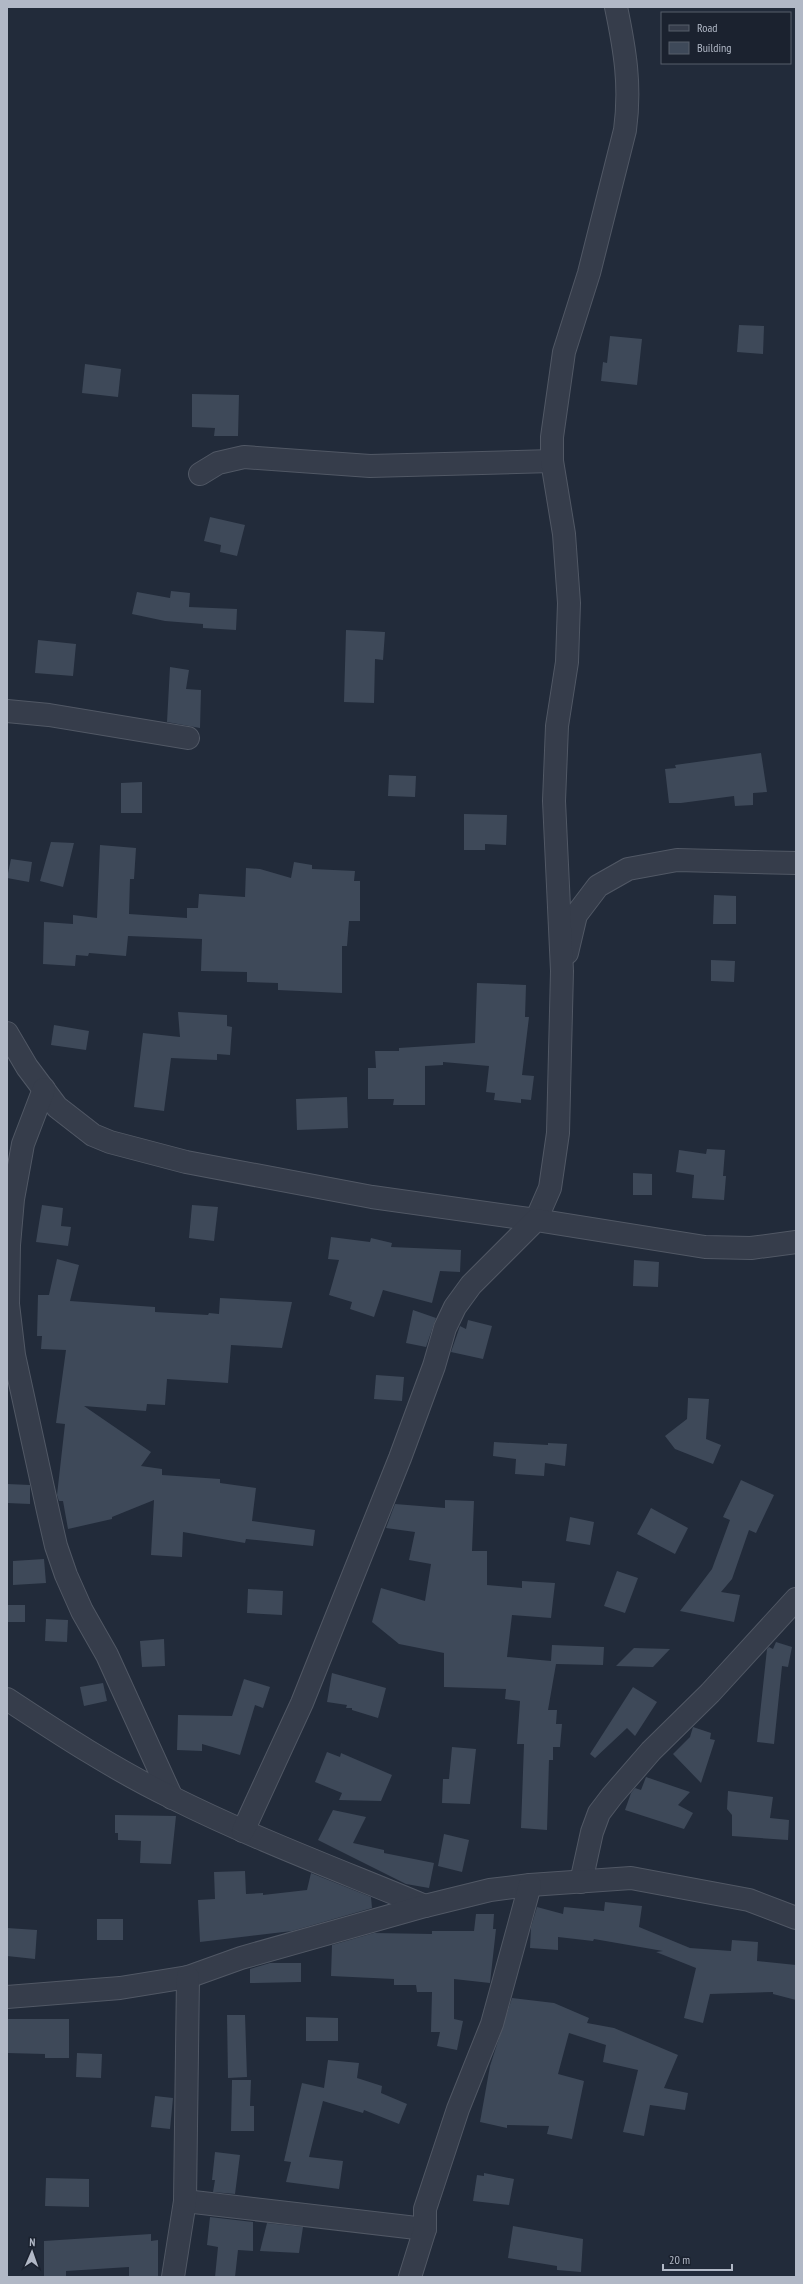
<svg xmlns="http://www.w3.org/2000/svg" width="803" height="2284" viewBox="0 0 803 2284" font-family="'PT Sans Narrow',sans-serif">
<rect width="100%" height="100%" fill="#222b3a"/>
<g fill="#3e4959">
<polygon points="739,325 764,326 763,354 737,352"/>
<polygon points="610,336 642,339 637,385 601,381 603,362 607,363"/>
<polygon points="85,364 121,369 118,397 82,393"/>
<polygon points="192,394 239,395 238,436 214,436 215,428 192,427"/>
<polygon points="210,517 245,525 237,556 220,552 221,545 204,541"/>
<polygon points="171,591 190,593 189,607 237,609 236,630 203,628 203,624 165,621 132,614 137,592 170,598"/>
<polygon points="346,630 385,632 383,660 375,659 374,703 344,702"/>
<polygon points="38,640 76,644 73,676 35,673"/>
<polygon points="170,667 189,670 186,689 201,690 200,728 167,722"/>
<polygon points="761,753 767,792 753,793 753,805 735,806 734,796 681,803 669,803 665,769 676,768 675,765"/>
<polygon points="389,775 416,776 415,797 388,796"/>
<polygon points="142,782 142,813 121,813 121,783"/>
<polygon points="464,814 507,815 506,845 485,844 485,850 464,850"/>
<polygon points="51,842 74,843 63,887 40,881"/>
<polygon points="100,845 136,848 134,879 130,879 129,914 187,918 187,908 198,908 199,894 245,897 246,868 260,869 291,878 294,862 312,865 312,869 355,871 354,881 360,881 360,921 349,921 347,946 342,946 342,993 278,990 278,983 247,982 247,972 201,971 202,939 128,936 126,956 89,953 88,956 76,955 75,966 43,964 44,922 73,924 73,915 97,918"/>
<polygon points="11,859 32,862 29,882 7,878"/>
<polygon points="714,895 736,896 736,924 713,924"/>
<polygon points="711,960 735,961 734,982 711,981"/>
<polygon points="477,983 526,985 525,1017 529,1017 522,1075 534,1076 531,1100 521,1099 521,1103 494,1100 495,1093 486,1092 489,1066 443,1062 443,1065 425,1066 425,1105 393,1105 394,1099 368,1099 368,1068 376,1068 375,1051 399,1051 399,1048 475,1043"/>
<polygon points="178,1012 227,1015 227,1026 232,1027 230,1055 217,1054 217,1060 171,1058 164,1111 134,1107 143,1033 180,1037"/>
<polygon points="54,1025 89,1031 86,1050 51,1045"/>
<polygon points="347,1097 348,1128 297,1130 296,1099"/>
<polygon points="707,1149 725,1150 723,1176 726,1176 724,1200 692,1198 694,1175 676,1172 679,1150 706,1154"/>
<polygon points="633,1173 652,1174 652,1195 633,1195"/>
<polygon points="42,1205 63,1208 61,1226 71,1227 68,1246 36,1242"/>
<polygon points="192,1205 218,1207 214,1241 189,1238"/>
<polygon points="331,1237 370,1242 371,1238 392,1243 391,1247 461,1250 460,1272 440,1271 432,1303 383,1290 374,1317 350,1309 352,1302 329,1295 339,1260 328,1259"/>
<polygon points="57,1259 79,1265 70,1301 155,1307 155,1312 208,1315 209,1313 219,1314 220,1298 292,1302 282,1348 231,1345 228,1383 167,1379 165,1405 147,1404 146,1411 84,1406 151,1452 141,1466 162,1469 162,1475 220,1479 220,1483 256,1488 252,1521 315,1530 313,1546 246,1539 245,1543 183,1532 182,1557 151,1555 154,1500 112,1517 112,1519 68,1529 63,1501 59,1501 57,1495 65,1424 56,1423 66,1350 41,1349 42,1336 37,1336 38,1295 49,1295"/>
<polygon points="634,1260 659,1262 658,1287 633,1286"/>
<polygon points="413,1310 436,1318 426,1347 406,1343"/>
<polygon points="468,1320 492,1326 483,1359 451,1352 460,1326 466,1329"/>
<polygon points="376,1375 404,1377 402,1401 374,1399"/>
<polygon points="688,1398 709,1399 706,1439 721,1445 713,1464 675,1449 665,1436 687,1419"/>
<polygon points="494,1442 548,1445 548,1443 567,1444 565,1466 545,1463 544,1476 515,1474 516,1459 493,1456"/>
<polygon points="741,1480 774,1495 756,1533 749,1530 732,1579 721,1592 740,1595 734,1622 680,1611 712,1569 730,1520 723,1517"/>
<polygon points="7,1484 30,1485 30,1504 7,1503"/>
<polygon points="445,1500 474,1501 472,1551 487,1551 487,1585 522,1588 522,1581 555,1583 551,1618 512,1615 507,1657 551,1661 552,1645 604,1647 603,1665 556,1664 548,1710 557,1710 556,1724 562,1724 560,1747 553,1747 553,1760 549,1760 547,1830 521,1828 524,1744 517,1744 520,1701 505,1699 506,1689 444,1687 444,1653 399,1644 372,1622 381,1588 425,1601 431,1564 409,1560 415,1532 386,1528 395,1504 445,1508"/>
<polygon points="651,1508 688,1528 675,1554 637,1534"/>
<polygon points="570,1517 594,1522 590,1545 566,1541"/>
<polygon points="44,1559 46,1583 13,1585 13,1561"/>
<polygon points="617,1571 638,1578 625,1613 604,1606"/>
<polygon points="248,1589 283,1591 282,1615 247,1613"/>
<rect x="7" y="1605" width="18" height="17"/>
<polygon points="46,1619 68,1620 67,1642 45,1641"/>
<polygon points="164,1639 165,1666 142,1667 140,1641"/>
<polygon points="776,1642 792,1647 788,1667 782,1666 774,1744 757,1742 767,1649 769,1647 773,1649"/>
<polygon points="634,1648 670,1649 653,1667 616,1666"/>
<polygon points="332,1673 386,1688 378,1718 352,1710 352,1708 346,1708 347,1705 327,1702"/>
<polygon points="244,1679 270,1687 263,1708 255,1705 240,1755 202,1744 202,1751 177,1750 178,1715 232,1716"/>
<polygon points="103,1683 107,1701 84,1706 80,1687"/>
<polygon points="633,1687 657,1702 635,1736 627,1728 595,1758 590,1754"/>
<polygon points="693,1727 711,1733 710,1739 715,1740 701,1783 673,1754 690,1737"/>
<polygon points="452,1747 476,1749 470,1804 442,1803 443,1779 449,1779"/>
<polygon points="327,1752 340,1757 341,1753 392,1775 381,1801 339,1800 342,1793 315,1782"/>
<polygon points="646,1777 690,1792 678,1805 693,1813 684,1829 625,1810 631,1793 635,1788 641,1790"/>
<polygon points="728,1791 773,1797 770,1818 789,1820 788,1840 732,1836 732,1815 727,1809"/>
<polygon points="333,1810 366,1817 353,1843 384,1850 384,1853 434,1863 429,1888 406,1884 318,1840"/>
<polygon points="115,1815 176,1816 171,1864 140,1863 141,1841 118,1840 118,1833 115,1833"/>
<polygon points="444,1834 469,1840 462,1872 438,1866"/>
<polygon points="245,1871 246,1894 263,1893 263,1895 307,1890 311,1873 371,1897 372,1908 292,1931 200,1942 198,1900 215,1899 214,1872"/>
<polygon points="605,1902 642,1906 639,1927 690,1948 731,1951 732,1940 758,1942 757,1961 796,1965 796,2000 773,1994 773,1992 710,1994 703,2023 684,2018 696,1968 656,1952 663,1951 594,1939 593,1941 558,1937 558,1950 530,1948 531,1927 537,1907 563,1914 564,1907 604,1911"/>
<polygon points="476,1914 494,1914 493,1929 496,1929 490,1983 454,1979 454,2019 463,2021 457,2050 437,2046 440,2032 431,2032 432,1992 417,1992 416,1985 394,1985 394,1979 331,1976 332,1945 374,1933 432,1934 432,1931 474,1931"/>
<rect x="97" y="1919" width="26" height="21"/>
<polygon points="7,1928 37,1930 35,1959 7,1956"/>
<polygon points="270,1963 301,1963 301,1982 250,1983 250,1969"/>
<polygon points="512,1998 554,2003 589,2018 587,2023 614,2028 678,2055 664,2088 688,2093 685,2110 650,2105 644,2136 623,2132 638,2070 603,2062 606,2045 569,2033 558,2074 584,2081 572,2139 547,2134 549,2126 507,2125 507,2128 480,2122 490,2066"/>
<polygon points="227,2015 245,2015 247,2077 228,2078"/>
<polygon points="306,2017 338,2018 338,2041 306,2041"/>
<polygon points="7,2019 69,2019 69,2058 45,2058 45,2054 7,2053"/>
<polygon points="77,2053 102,2054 101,2078 76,2077"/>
<polygon points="328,2060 359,2063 357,2078 382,2086 381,2093 407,2104 399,2124 364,2110 363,2113 323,2101 309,2157 343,2161 339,2189 286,2182 291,2162 284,2161 302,2083 324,2088"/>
<polygon points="232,2080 251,2080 250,2106 254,2106 254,2131 231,2131"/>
<polygon points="155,2096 173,2098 170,2129 151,2127"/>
<polygon points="215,2152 240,2155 235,2194 213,2192 215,2180 212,2180"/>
<polygon points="484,2173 514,2179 509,2205 473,2201 477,2175 484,2176"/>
<polygon points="46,2178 89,2179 89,2207 45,2206"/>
<polygon points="210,2217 253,2222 253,2251 238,2250 235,2277 215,2277 218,2247 207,2245"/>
<polygon points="267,2223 303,2227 299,2253 260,2251"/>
<polygon points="513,2226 583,2239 581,2272 557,2270 557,2266 508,2258"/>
<polygon points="151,2234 151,2241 158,2240 158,2277 129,2277 129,2267 66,2271 66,2276 44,2277 44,2241"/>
</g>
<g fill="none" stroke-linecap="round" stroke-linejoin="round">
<g stroke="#515865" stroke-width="24">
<g id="street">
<polyline points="200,474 218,463 244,457 370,466 552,461"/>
<polyline points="7,711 49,715 188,738"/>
<polyline points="567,953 576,915 598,886 628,869 677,860 796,863"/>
<path d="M 7,1033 L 27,1067 L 57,1107 L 93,1135 L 110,1142 L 186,1162 L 372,1197 L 536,1220 L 550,1188 L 558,1133 L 562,971 L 554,801 L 557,726 L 567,662 L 569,603 L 564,534 L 552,461 L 552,437 L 564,352 L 589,273 L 625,130 C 631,86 625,50 616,7"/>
<polyline points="44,1089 23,1144 13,1199 9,1245 8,1304 14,1355 48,1511 56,1546 66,1575 82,1611 107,1655 172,1798"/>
<path d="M 7,1699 C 60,1734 115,1770 173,1798 C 255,1839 341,1871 425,1906"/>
<polyline points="243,1831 302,1703 400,1458 434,1366 445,1328 455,1307 471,1285 536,1220 705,1247 751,1248 796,1242"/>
<polyline points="581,1882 592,1832 599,1813 612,1796 651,1751 710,1693 796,1599"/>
<polyline points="7,1997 120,1988 188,1977 241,1958 425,1906 490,1890 530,1885 631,1878 749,1900 796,1918"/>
<polyline points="185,2201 425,2229"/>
<polyline points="173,2277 185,2201 188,1977"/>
<polyline points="410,2277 425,2229 425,2209 458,2109 492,2024 530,1885"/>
</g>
</g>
<use href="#street" stroke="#363d4b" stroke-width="22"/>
</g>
<rect width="803" height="2284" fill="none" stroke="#b1b8c6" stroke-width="16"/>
<rect x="661" y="12" width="130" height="52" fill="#1b222f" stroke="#575e6b"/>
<rect x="669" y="25" width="20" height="6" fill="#363d4b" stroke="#575e6b"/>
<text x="697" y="32" font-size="12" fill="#b1b8c6">Road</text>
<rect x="669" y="42" width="20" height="12" fill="#3e4959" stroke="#575e6b"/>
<text x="697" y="52" font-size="12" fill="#b1b8c6">Building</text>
<g transform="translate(32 2252) rotate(2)" stroke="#1b222f" stroke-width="3" paint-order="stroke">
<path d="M0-3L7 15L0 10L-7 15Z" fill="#b1b8c6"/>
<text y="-6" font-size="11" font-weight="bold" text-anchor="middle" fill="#b1b8c6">N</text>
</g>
<path d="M663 2264v6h69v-6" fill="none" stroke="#b1b8c6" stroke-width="2"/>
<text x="669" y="2264" font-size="12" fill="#b1b8c6" stroke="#1b222f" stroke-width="3" paint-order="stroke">20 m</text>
</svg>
